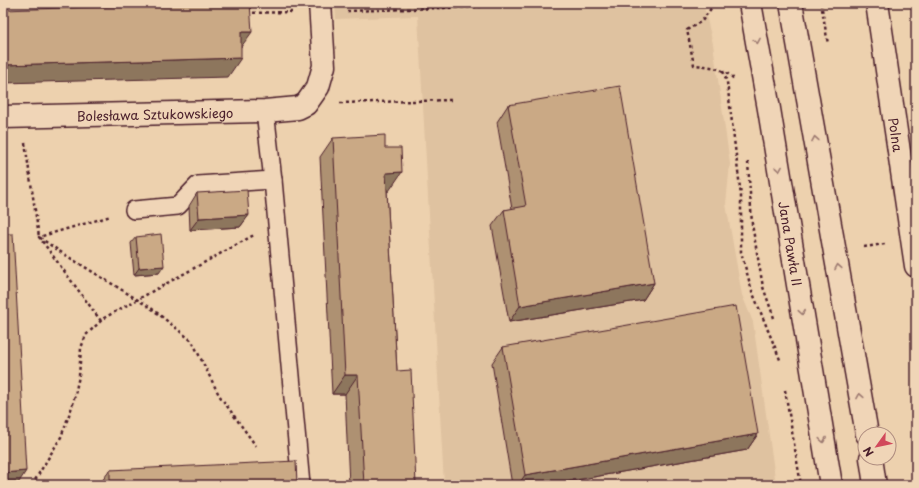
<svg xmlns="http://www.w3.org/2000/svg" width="919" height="488" viewBox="0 0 919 488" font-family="'Playpen Sans',sans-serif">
<rect width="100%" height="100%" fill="#edd1ae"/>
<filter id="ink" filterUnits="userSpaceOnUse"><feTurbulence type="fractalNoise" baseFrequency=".025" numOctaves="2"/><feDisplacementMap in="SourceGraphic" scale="8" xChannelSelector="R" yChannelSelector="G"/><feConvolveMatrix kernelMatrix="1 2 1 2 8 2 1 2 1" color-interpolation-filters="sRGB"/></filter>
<g filter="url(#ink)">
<polygon fill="#dfc2a0" points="335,3 703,3 713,44 730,164 726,204 742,295 753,322 776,485 444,485 418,16 336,19"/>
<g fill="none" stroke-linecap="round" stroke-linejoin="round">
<g stroke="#4a1f2b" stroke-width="20">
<g id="lane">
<polyline points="265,111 273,180 301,485"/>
<polyline points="134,210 178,206 198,185 273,180"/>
</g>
</g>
<g stroke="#4a1f2b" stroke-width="25">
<g id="street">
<path id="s1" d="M 877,3 L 916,266"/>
<path id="s2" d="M 3,117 L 265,111 L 298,108 L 306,104 L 318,87 L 324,66 L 320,3"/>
</g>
</g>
<g stroke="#4a1f2b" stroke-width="25">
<g id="secondary">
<path id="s3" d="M 750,3 L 769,109 L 831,485"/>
<polyline points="791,3 867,434"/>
<polyline points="871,458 875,485"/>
</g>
</g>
<g stroke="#4a1f2b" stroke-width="2.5" stroke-dasharray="3 3" stroke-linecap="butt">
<polyline points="106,3 120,7"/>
<path d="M 711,3 L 712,7 L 702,21 L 687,30 L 694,65 C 709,66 724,68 735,80"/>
<polyline points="821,3 828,44"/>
<polyline points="914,3 916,19"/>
<polyline points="347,11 472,7 513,3"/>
<polyline points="247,13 294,12"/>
<polyline points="723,71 727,82 741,196 741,252 752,291 781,362"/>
<polyline points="340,103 451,100"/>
<polyline points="25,143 39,237 59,251 151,308 192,341 219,395 256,446"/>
<polyline points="748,162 752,224 763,287 774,318"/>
<polyline points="864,247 885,244"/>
<polyline points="101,321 39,237 111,216"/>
<polyline points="785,390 801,485"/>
<polyline points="32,485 61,437 73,404 79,376 81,348 86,335 104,318 254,235"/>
</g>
<use href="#lane" stroke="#f0d5b7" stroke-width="17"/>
<use href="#street" stroke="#f0d5b7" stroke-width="22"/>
<use href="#secondary" stroke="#f0d5b7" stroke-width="22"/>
</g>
<g fill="#ae9172" stroke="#4a1f2b">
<polygon points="508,105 654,283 643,300 509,322 492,226 504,210 512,209 497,122"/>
<polygon points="333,138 389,191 387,191 397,371 416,485 349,485 345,394 332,394 320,157"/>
<polygon points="197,193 249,215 240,227 190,230 189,206"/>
<polygon points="136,237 159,273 134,275 131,243"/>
<polygon points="503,347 758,434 747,450 548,485 512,485 492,363"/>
<polygon points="110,470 297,485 99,485"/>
</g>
<g fill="#8d765d" stroke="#4a1f2b">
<polygon points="211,3 266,3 210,5"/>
<polygon points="241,32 252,32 238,51"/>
<polygon points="241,58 228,77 3,83 3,65"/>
<polygon points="402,172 389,191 373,192 386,173"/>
<polygon points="249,215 240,227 190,230 199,218"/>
<polygon points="164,266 159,273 134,275 139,268"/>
<polygon points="654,283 643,300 509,322 520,306"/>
<polygon points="345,375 358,375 345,394 332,394"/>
<polygon points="758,434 747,450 548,485 518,485 525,475"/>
<polygon points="26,471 17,485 3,485 3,473"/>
</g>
<g fill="#caa985" stroke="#4a1f2b">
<polygon points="215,3 250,3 252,32 241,32 241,58 3,65 3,10"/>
<polygon points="620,86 654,283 520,306 504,210 526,206 508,105"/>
<polygon points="385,135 385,148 401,148 402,172 386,173 397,371 411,370 416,485 364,485 358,375 345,375 333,138"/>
<polygon points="247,190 249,215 199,218 197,193"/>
<polygon points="3,234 13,234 26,471 3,473"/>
<polygon points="161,234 164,266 139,268 136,237"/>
<polygon points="736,306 758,434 525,475 503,347"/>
<polygon points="296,461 297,485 110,485 110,470"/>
</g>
<defs><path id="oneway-chevron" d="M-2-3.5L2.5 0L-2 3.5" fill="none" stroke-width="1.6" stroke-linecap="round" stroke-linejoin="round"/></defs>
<g stroke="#9d7a71">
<use href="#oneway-chevron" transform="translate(757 41) rotate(80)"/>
<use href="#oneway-chevron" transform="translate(815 139) rotate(-100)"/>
<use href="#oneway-chevron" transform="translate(779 169) rotate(81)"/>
<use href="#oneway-chevron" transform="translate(838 267) rotate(-100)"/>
<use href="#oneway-chevron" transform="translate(802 312) rotate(81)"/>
<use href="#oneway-chevron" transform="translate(860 396) rotate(-100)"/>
<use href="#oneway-chevron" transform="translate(823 440) rotate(81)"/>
</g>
</g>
<g text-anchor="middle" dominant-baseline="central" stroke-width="3" stroke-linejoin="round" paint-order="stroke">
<g font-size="13" fill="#4a1f2b" stroke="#f0d5b7">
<text stroke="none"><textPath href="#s2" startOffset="152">Bolesława Sztukowskiego</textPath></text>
<text stroke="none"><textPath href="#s1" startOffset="133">Polna</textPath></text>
<text stroke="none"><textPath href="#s3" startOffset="244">Jana Pawła II</textPath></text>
</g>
</g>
<rect width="919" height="488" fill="none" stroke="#f0d5b7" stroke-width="16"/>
<rect x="8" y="8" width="903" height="472" fill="none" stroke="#4a1f2b" stroke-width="1.5" filter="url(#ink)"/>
<g transform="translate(877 446) rotate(237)"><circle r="19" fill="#f0d5b7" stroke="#ae8c7f"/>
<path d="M0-3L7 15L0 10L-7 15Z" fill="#d1495b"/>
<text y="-6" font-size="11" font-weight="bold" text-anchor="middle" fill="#4a1f2b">N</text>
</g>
</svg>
